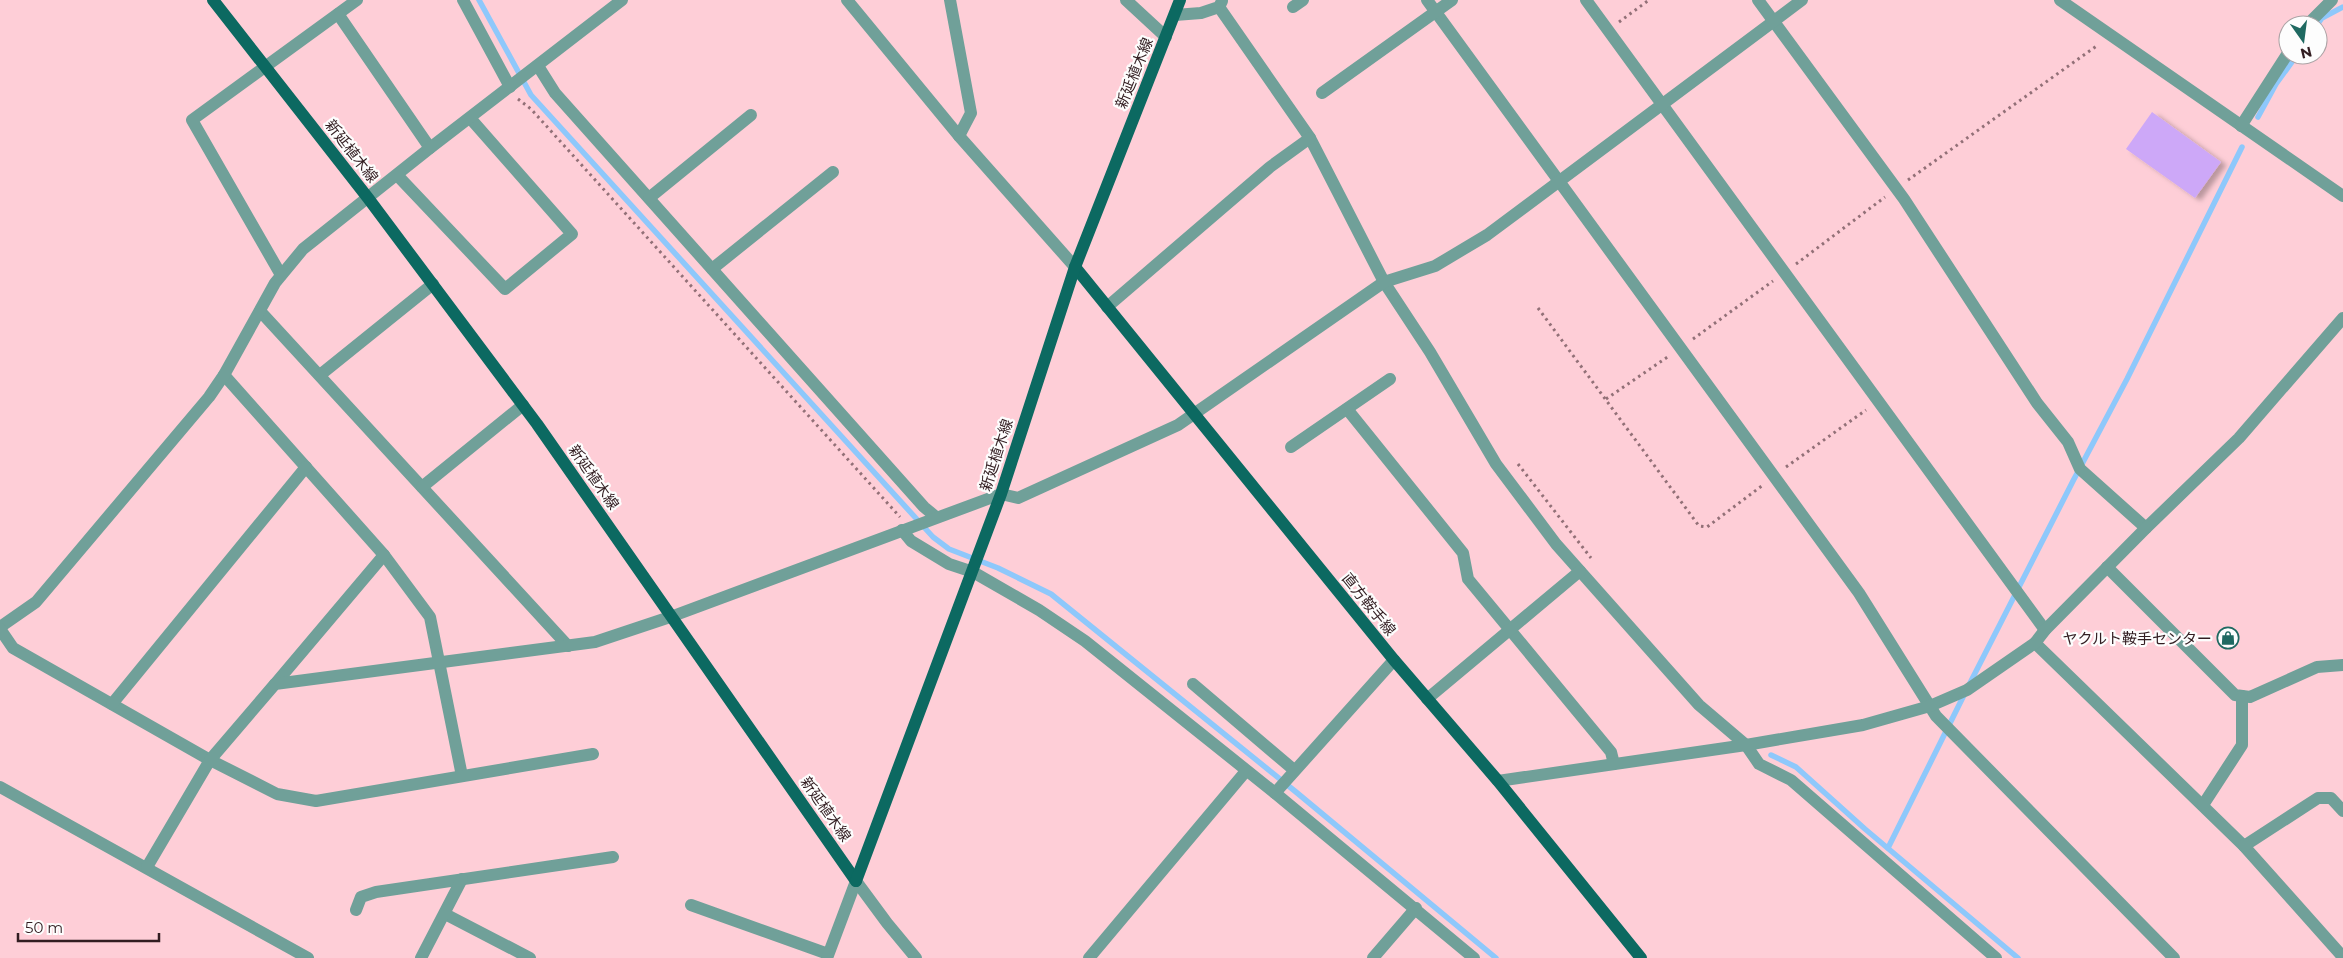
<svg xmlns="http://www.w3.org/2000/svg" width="2343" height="958" viewBox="0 0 2343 958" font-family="Montserrat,'Noto Sans JP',sans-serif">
<defs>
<filter id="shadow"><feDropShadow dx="5.5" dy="3" stdDeviation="2.5" flood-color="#0004"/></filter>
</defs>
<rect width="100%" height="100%" fill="#feced7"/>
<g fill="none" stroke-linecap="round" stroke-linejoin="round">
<g stroke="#8ec8fb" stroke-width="5.5">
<polyline points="479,0 531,95 933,537 949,549 998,568 1051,594 1296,792 1496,958"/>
<polyline points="2317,25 2322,18 2343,7"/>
<polyline points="2258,117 2276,84 2297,55"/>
<polyline points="1969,685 2073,481 2127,379 2242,147"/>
<polyline points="1771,755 1796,767 1865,829 2018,958"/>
<polyline points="1888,848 1965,693"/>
</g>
</g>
<polygon fill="#cda8f8" filter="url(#shadow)" points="2152,112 2221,162 2195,198 2126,149"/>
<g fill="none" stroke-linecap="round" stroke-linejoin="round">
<g stroke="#927077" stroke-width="3" stroke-dasharray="2.5 4" stroke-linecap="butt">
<polyline points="1619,22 1649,0"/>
<polyline points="518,99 531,109 900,517"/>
<polyline points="1908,180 2098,45"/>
<polyline points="1796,264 1885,197"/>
<polyline points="1538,308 1699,526 1707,527 1763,485"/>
<polyline points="1693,339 1773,281"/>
<polyline points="1606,399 1669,356"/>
<polyline points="1518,464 1591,558"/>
<polyline points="1786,467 1866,410"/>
</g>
<g stroke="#70a099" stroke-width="12">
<polyline points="463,0 510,87"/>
<polyline points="847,0 959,136 1075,267"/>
<polyline points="950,0 971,113 959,136"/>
<polyline points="1126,0 1166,37"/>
<polyline points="1427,0 1859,593 1936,716 2174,958"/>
<polyline points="1586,0 2045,630"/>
<polyline points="1758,0 1904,199 2037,403 2068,442 2080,469 2146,528"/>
<polyline points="2060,0 2343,196"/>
<polyline points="1219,7 1310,138 1384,282 1430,352 1496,464 1556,544 1699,705 1746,745 1759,764 1791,780 1996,958"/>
<polyline points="1293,7 1303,0"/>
<polyline points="338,14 430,148"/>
<polyline points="1175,15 1201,13 1219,7 1222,1"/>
<polyline points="2307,25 2332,0"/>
<polyline points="538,66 555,93 924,507 936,517"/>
<polyline points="1322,93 1452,0"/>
<polyline points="2241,126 2288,53"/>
<polyline points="397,175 505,289 572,234 470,118"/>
<polyline points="649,198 751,115"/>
<polyline points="712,269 833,172"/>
<polyline points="281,275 192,120 357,0"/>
<polyline points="1107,307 1270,167 1310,138"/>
<polyline points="260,311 568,646"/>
<polyline points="224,375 384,555 430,617 462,776"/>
<polyline points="320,375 433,284"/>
<polyline points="1347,409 1463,553 1468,579 1611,752 1614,764"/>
<polyline points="1291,447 1390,379"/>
<polyline points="422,487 523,405"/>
<polyline points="902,530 911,541 949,564 973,572 1039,610 1085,641 1275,793 1474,958"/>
<polyline points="2107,567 2235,695 2250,697 2317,667 2343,665"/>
<polyline points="0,627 36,602 209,397 224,375 275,283 303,249 430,148 622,0"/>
<polyline points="0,629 13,648 210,760 277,794 316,801 593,754"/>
<polyline points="2035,643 2244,846 2343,957"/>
<polyline points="275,684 384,555"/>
<polyline points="1193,684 1294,770"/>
<polyline points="1427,699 1580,571"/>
<polyline points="112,704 306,467"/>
<polyline points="1498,781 1746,745 1863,725 1930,706 1967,690 2035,643 2045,630 2146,528 2239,438 2343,318"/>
<polyline points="0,787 308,958"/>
<polyline points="1275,793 1394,660"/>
<polyline points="2203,805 2242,745 2242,696"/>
<polyline points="2244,846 2318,798 2331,798 2343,811"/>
<polyline points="147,867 210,760 275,684 595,642 673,616 1001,494 1018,498 1178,425 1384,282 1435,266 1487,235 1802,0"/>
<polyline points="856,881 887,923 916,958"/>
<polyline points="691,905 828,954"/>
<polyline points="356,910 361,897 376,892 613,857"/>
<polyline points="445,914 530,958"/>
<polyline points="421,958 462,879"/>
<polyline points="827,958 856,881"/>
<polyline points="1089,958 1246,771"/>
<polyline points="1373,958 1416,908"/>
</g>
<g stroke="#0c6961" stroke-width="12">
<polyline points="213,0 368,198 537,424 856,881"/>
<polyline points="1075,267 1394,660 1498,781 1641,958"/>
<polyline points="856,881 1001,494 1075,267 1180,0"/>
</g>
</g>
<defs>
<g id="shop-ring" transform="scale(1.125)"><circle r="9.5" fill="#fdfdfd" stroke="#1f6961" stroke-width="1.5"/><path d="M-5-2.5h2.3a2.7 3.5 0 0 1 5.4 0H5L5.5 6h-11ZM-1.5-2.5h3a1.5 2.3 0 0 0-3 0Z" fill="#1f6961"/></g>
</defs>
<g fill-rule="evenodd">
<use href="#shop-ring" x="2228" y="638"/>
</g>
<g text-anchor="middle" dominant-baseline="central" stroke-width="4.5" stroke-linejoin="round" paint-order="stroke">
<g font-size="15" fill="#321d21" stroke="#fdfdfd">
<text transform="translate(1134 73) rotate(-68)">新延植木線</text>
<text transform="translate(352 151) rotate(52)">新延植木線</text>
<text transform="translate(996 455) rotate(-72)">新延植木線</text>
<text transform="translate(594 477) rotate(55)">新延植木線</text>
<text transform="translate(1369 604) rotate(51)">直方鞍手線</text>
<text transform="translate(826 809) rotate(55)">新延植木線</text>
</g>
<g font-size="15" fill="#321d21" stroke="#fdfdfd" text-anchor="end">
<text x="2212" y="638">ヤクルト鞍手センター</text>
</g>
</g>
<g transform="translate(2303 40) rotate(166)"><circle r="24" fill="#fdfdfd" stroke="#aca3a5"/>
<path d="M0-4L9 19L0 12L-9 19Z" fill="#1f6961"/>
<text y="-8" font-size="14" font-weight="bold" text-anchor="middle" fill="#321d21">N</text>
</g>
<path d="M18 933v8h141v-8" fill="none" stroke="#321d21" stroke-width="2.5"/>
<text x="25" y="933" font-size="15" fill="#321d21" stroke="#fdfdfd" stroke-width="4" paint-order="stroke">50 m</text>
</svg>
